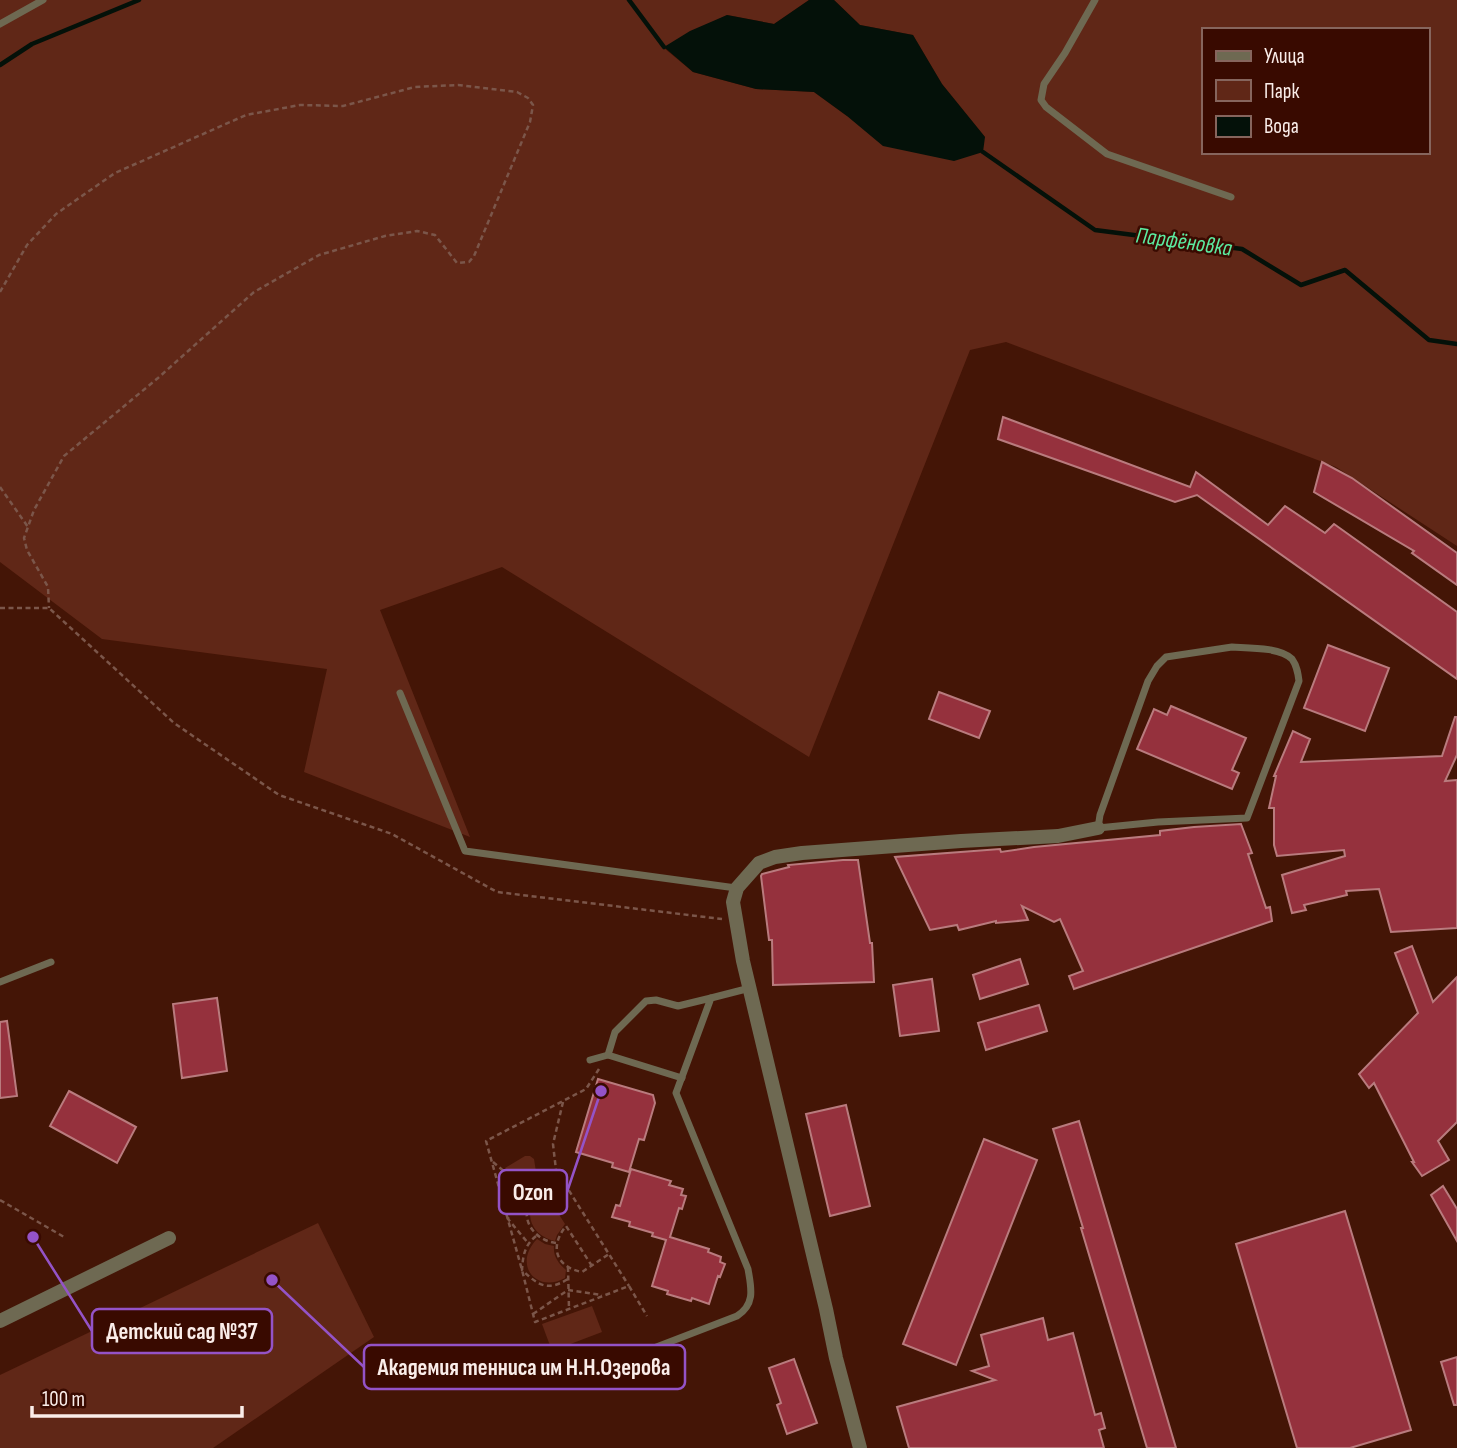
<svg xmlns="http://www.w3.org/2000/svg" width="1457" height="1448" viewBox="0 0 1457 1448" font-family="'Sofia Sans Condensed',sans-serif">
<rect width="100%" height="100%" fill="#441506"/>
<g fill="#602717" fill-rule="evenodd">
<path d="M 0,0 L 809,0 L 774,24 L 727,15 L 664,48 L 693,72 L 756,89 L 814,92 L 847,116 L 985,137 L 942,84 L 913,35 L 860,25 L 834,0 L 1457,0 L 1457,546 L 1336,467 L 1006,342 L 970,350 L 809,757 L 502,567 L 380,610 L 470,837 L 304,772 L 327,669 L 102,639 L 0,562 ZM 1203,30 L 1427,30 L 1427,152 L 1203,152 Z"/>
<polygon points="525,1156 530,1156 534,1159 537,1178 541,1185 533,1192 505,1168"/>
<path d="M 544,1191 L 565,1224 L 557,1235 L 555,1241 C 528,1235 521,1207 544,1191 Z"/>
<polygon points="318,1223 374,1337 213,1448 0,1448 0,1375"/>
<path d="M 537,1239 L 545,1244 L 554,1246 C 553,1256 558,1263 566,1270 L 565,1278 C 537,1294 512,1265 537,1239 Z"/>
<polygon points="592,1306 602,1332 552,1351 542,1324"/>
</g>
<polygon fill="#041109" points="809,0 834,0 860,25 913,35 942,84 985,137 983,152 954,161 883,146 847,116 814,92 756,89 693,72 664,47 690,31 727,15 774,24"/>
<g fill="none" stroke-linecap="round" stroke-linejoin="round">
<g stroke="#041109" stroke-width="4.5">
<polyline points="629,0 664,47"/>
<polyline points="0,65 32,44 139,0"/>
<polyline points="983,152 1095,230 1242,249 1301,285 1345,270 1429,340 1457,344"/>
</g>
</g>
<g fill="#95313d" stroke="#b97b7e" stroke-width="2">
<polygon points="1003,417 1190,487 1196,472 1268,525 1285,506 1325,533 1334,524 1457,612 1457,679 1197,495 1175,502 998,439"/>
<polygon points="1322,462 1352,478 1457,553 1457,585 1412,553 1414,551 1314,492"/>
<polygon points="1328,645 1389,668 1365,731 1304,708"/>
<polygon points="939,692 990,711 979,738 929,719"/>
<polygon points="1171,706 1246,738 1232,770 1239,773 1232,789 1137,749 1154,709 1167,715"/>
<polygon points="1455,717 1457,717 1457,755 1445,781 1457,780 1457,928 1391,932 1379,889 1346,891 1347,895 1304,905 1306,910 1292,913 1282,875 1345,856 1344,850 1277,856 1274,845 1274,808 1269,808 1276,776 1274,776 1293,731 1310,739 1301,762 1442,756"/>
<polygon points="1241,824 1252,853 1248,854 1266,908 1270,907 1272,921 1074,989 1069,976 1083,971 1060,919 1054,922 1022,906 1028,920 996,923 996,921 959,930 957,925 930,930 895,857 1000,849 1001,852 1034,847 1160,835 1160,831 1194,827"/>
<polygon points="843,860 858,860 870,943 872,943 874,982 773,985 772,940 769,940 761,876 762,874 789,867 788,865"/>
<polygon points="1412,946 1433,1002 1457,977 1457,1122 1438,1141 1449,1160 1422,1176 1412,1162 1414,1162 1374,1083 1369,1088 1359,1074 1418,1013 1395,953"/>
<polygon points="1020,959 1028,984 980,999 973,975"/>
<polygon points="932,979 939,1031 900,1036 893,985"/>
<polygon points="217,998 227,1071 182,1078 173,1004"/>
<polygon points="1039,1005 1047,1031 986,1050 978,1023"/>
<polygon points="7,1021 17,1096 0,1098 0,1022"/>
<polygon points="598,1079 653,1095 655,1103 644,1140 639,1139 629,1172 612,1167 613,1163 576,1152"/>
<polygon points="69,1091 136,1127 117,1163 50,1126"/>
<polygon points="846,1105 870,1206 830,1216 806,1114"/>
<polygon points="1079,1121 1104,1206 1176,1448 1147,1448 1081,1228 1083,1228 1053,1129"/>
<polygon points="984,1139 1037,1160 956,1365 903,1344"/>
<polygon points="631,1169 671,1181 669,1185 683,1189 681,1195 686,1196 682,1209 679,1208 670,1237 709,1249 708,1252 721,1257 720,1262 725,1264 720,1277 718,1276 709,1304 692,1298 691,1301 667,1294 668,1291 652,1286 666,1240 652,1236 653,1233 629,1226 630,1222 612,1217 616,1205 620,1206"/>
<polygon points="1443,1186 1457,1209 1457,1241 1431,1195"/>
<polygon points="1345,1211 1411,1430 1350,1448 1297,1448 1236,1244"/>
<polygon points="1043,1318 1048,1340 1073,1333 1095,1415 1101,1413 1105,1428 1099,1430 1104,1448 909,1448 897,1407 995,1380 972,1371 989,1366 981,1335"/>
<polygon points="1457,1357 1457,1405 1454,1405 1441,1362"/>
<polygon points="794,1359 817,1423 787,1434 777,1405 781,1403 769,1368"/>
</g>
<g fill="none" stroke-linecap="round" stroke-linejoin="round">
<g stroke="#7b564a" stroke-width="2.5" stroke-dasharray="5 3.5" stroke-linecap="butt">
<polyline points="0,292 27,245 56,214 115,173 246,115 300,105 343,106 415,87 458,85 517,92 528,98 533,105 530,122 474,256 469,262 457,263 435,235 417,231 385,236 319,255 254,292 158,378 64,456 34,510 24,538 27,550 48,587 49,608"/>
<polyline points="0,487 28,527"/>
<polyline points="0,608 49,608 174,723 279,795 392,834 497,892 722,919"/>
<polyline points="599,1069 586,1089 486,1141 522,1270 535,1322 629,1286 647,1316"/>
<polyline points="563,1102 553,1144 556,1170 629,1286"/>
<polyline points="493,1162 533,1196"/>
<polyline points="522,1186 508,1219 528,1243"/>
<polyline points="0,1200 64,1237"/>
<path d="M 536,1236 C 524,1246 523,1256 522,1270 C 538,1285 547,1292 568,1279"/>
<path d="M 556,1243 C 531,1240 516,1213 536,1193 C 542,1186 551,1181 559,1175"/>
<path d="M 592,1266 L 566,1226 C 549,1247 556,1267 582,1272 L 609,1254"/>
<polyline points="568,1267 569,1309"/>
<polyline points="533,1314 568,1290 602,1295"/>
</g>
<g stroke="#6e6952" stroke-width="7">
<polyline points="1095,0 1065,53 1044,84 1041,100 1046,107 1107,154 1231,197"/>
<polyline points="0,24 43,0"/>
<path d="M 1232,647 C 1248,648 1280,647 1292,659 C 1297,666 1298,673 1299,681 L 1247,818 L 1158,822 L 1098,828 L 1100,815 L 1148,681 L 1157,666 L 1166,657 Z"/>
<polyline points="400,693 465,851 736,888"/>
<polyline points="0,982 51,962"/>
<polyline points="590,1060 608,1055"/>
<polyline points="682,1078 608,1055 615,1032 646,1001 656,1000 678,1006 711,998"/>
<path d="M 555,1386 L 737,1316 C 756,1304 751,1287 748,1269 L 676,1093 L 711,998 L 750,988"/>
</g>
<g stroke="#6e6952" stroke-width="14">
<polyline points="0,1321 169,1238"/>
<polyline points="860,1448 836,1358 826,1309 743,961 733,902 737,888 759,863 775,857 802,853 961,841 1058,836 1098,828"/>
</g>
</g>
<g text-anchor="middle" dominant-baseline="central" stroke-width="5" stroke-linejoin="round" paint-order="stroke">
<g font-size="23" font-style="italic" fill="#5ceba0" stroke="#390a00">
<text transform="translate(1184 242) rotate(8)">Парфёновка</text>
</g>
</g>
<path fill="none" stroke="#9453c7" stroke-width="2.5" d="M601 1091L567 1192M33 1237L92 1331M272 1280L364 1367"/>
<g fill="#9453c7" stroke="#390a00" stroke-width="2.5">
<circle cx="601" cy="1091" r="7"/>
<circle cx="33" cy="1237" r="7"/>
<circle cx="272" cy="1280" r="7"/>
</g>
<g fill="#390a00" stroke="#9453c7" stroke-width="2.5">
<rect x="499" y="1170" width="68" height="44" rx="7"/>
<rect x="92" y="1309" width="180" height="44" rx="7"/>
<rect x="364" y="1345" width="321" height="44" rx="7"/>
</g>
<g font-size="23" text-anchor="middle" font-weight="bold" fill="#faede9">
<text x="533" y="1200">Ozon</text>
<text x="182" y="1339">Детский сад №37</text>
<text x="524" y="1375">Академия тенниса им Н.Н.Озерова</text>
</g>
<rect x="1202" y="28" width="228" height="126" fill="#390a00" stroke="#86655d" stroke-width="2"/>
<rect x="1216" y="51" width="35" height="10" fill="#6e6952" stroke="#86655d" stroke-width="2"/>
<text x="1264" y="63" font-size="21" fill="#faede9">Улица</text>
<rect x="1216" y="80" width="35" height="21" fill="#602717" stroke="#86655d" stroke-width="2"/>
<text x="1264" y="98" font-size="21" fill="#faede9">Парк</text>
<rect x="1216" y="116" width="35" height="21" fill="#041109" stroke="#86655d" stroke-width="2"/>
<text x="1264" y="133" font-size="21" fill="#faede9">Вода</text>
<path d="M32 1406v10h210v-10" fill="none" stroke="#faede9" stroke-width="3.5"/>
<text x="42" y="1406" font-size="21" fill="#faede9" stroke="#390a00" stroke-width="5" paint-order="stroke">100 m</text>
</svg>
